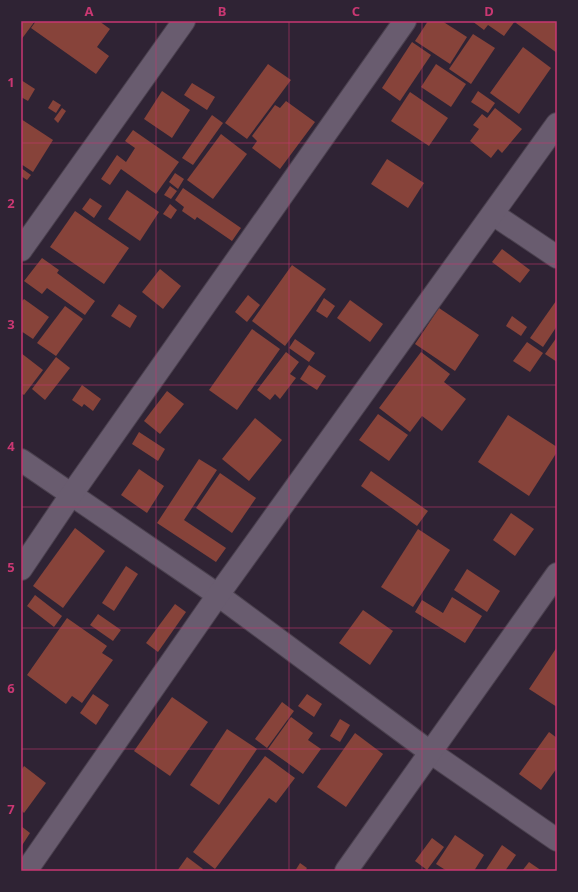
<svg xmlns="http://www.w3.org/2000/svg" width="578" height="892" viewBox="0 0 578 892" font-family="'Noto Sans',sans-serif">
<rect width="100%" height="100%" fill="#2f2334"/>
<g fill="#87433a">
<polygon points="21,21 35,21 21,40"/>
<polygon points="36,21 99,21 110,29 97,47 109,56 96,74 31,28"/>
<polygon points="428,21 442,21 467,37 450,64 415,41"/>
<polygon points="472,21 515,21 504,36 488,25 484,30"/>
<polygon points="517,21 557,21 557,53 516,23"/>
<polygon points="473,34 495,48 471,84 449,69"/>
<polygon points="412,42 431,55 400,101 382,88"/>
<polygon points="523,47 551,68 519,114 490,93"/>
<polygon points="268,64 291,80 247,139 225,123"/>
<polygon points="436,64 466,84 451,107 421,87"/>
<polygon points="21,80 35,89 28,101 21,97"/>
<polygon points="192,83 215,97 207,110 184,95"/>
<polygon points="162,91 190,110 172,138 144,119"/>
<polygon points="478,91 495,103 488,113 471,102"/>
<polygon points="410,92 448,118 429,146 391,121"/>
<polygon points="53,100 61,105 56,113 48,108"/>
<polygon points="286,101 315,122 280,169 252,148 257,141 252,136 275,105 280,108"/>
<polygon points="62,108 66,111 58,123 54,119"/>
<polygon points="495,108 522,129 502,153 498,149 491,158 470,141 479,129 473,125 482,114 487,118"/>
<polygon points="212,115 223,123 193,165 182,158"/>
<polygon points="21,119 53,140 33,172 21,164"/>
<polygon points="133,130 179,162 156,194 121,169 110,185 101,179 117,155 126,162 135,148 125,141"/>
<polygon points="221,134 247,154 213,199 187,180"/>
<polygon points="387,159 424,183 408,208 371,184"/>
<polygon points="21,168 31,175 27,180 21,176"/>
<polygon points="175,173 184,179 178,189 169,182"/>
<polygon points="170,186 177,191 171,199 164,195"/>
<polygon points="183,188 241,228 232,241 197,217 195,220 182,211 184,207 175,200"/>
<polygon points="127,190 159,212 140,241 108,219"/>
<polygon points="90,198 102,206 94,218 82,209"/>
<polygon points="170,204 177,210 171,219 163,214"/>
<polygon points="75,211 129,248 104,284 50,247"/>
<polygon points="502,249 530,270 520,283 492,262"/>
<polygon points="42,258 59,270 57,273 95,301 85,315 47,288 42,294 24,281"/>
<polygon points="292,265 326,289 285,346 252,321"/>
<polygon points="160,269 181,286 163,309 142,292"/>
<polygon points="248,295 260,305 247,322 235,312"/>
<polygon points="324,298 335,306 327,318 316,311"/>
<polygon points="24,299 49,317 33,339 21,331 21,302"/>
<polygon points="350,300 383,324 370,342 337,318"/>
<polygon points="556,301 557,301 557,326 543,347 530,338"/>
<polygon points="119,304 137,316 130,328 111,316"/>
<polygon points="65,306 83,319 56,356 37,343"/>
<polygon points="439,308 479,335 455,371 415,344"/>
<polygon points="512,316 527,327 521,336 506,326"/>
<polygon points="252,329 280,349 237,410 209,390"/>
<polygon points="557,337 557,362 545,354"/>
<polygon points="295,339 315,353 309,362 289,348"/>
<polygon points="527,342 543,353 530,372 513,361"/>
<polygon points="286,352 299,362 290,374 296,378 280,399 275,394 270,400 257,390"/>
<polygon points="421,352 450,374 444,382 466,399 442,431 422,416 410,432 379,408"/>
<polygon points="21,353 43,370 24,395 21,393"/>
<polygon points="56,357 70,368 45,400 32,389"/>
<polygon points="309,365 326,376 317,390 300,379"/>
<polygon points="82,385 101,399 93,411 84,404 82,407 72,400"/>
<polygon points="167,391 184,404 160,434 144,421"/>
<polygon points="378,414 408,435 389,461 359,440"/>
<polygon points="508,415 557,447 557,452 529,496 478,462"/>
<polygon points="255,418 282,440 249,481 222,459"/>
<polygon points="139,432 165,449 158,461 132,444"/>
<polygon points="199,459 217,470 184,520 226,548 216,562 157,523"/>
<polygon points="139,469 164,486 147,513 121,495"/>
<polygon points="371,471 428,511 417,526 361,486"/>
<polygon points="220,473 256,498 232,533 196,508"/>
<polygon points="511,513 534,529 515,556 493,540"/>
<polygon points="75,528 105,551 63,608 33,586"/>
<polygon points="418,529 450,550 413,607 381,587"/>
<polygon points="126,566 138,574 114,611 102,603"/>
<polygon points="467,569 500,591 487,612 454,590"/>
<polygon points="35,595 62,616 54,627 27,606"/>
<polygon points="452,597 482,616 465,643 415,612 422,600 443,613"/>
<polygon points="175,604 186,612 158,652 146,643"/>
<polygon points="363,610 393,631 370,665 339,643"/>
<polygon points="98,614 121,630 113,641 90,625"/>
<polygon points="67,618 107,646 102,653 113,660 82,703 72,696 66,704 27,675"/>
<polygon points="557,647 557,707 529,689"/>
<polygon points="93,694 109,705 96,725 80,713"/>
<polygon points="307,694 322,704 314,717 298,706"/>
<polygon points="172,697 208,722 170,776 134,751"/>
<polygon points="282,702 294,711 267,748 255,739"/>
<polygon points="291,717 313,733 308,740 321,749 303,774 268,749"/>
<polygon points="340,719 350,725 340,742 330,736"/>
<polygon points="227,729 257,749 219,805 190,785"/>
<polygon points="549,732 557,738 557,768 541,790 519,774"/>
<polygon points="355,733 383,754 346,807 317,787"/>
<polygon points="265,756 295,778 276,803 269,798 215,869 193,852"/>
<polygon points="24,766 46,783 24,813 21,810 21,771"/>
<polygon points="21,826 30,833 21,847"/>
<polygon points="455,835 484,855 474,871 447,871 436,864"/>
<polygon points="432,838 444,847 427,870 415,861"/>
<polygon points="502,845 516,855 505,871 485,871"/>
<polygon points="187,857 203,869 202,871 177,871"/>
<polygon points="529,862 542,871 522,871"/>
<polygon points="300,863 307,868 305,871 295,871"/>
</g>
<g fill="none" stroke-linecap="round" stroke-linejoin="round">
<g stroke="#4b414f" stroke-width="24">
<g id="street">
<polyline points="493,214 557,257"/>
<polyline points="21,250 184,21"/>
<polyline points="21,460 218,595 430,752 557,840"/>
<polyline points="21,569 71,495 405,21"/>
<polyline points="26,871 218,595 557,124"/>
<polyline points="346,871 557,574"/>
</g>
</g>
<use href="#street" stroke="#695c6f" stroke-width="22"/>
</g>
<path fill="none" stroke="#c93772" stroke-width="1" stroke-opacity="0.55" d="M 156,21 L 156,871M 289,21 L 289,871M 422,21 L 422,871M 21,143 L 557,143M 21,264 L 557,264M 21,385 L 557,385M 21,507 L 557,507M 21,628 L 557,628M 21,749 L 557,749"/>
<rect width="578" height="892" fill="none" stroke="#2f2334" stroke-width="44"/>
<rect x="22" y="22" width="534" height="848" fill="none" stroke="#c93772" stroke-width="1.5"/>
<g font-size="13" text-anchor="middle" font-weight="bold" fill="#c93772">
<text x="89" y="16">A</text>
<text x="222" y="16">B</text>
<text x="356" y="16">C</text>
<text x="489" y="16">D</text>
<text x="11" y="87">1</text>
<text x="11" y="208">2</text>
<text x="11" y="329">3</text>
<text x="11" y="451">4</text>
<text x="11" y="572">5</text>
<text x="11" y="693">6</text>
<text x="11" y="814">7</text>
</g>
</svg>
